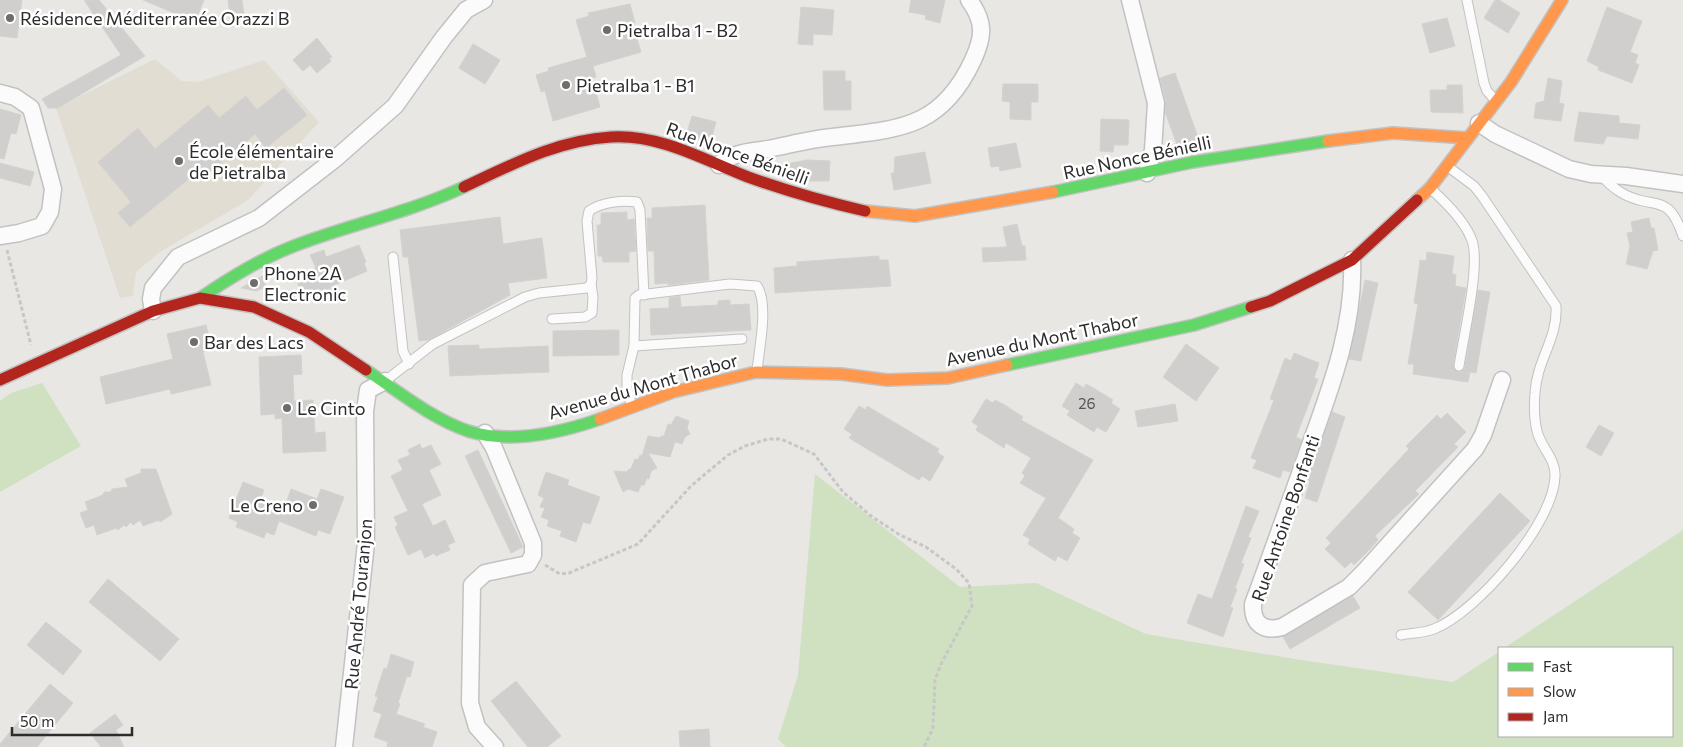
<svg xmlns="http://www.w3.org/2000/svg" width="1683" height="747" viewBox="0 0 1683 747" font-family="Commissioner,sans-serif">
<rect width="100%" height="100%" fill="#e9e7e4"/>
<polygon fill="#e2ddd3" points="155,59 182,81 198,82 264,60 319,122 248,200 160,252 136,272 133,296 120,298 56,108"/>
<g fill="#cfe1c1">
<polygon points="42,383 81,446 0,492 0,401 11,393"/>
<polygon points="815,474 960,587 1036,583 1146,634 1301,660 1453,682 1499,652 1499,736 1672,736 1672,648 1504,648 1683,530 1683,747 786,747 778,739 798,675"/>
</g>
<g fill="#d1cfcd" stroke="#d4d2cf">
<polygon points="0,0 22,0 17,38 0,36"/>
<polygon points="84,0 99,0 145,56 58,108 48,108 42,99 121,55"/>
<polygon points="143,0 204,0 195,22"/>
<polygon points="228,0 242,0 245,23 231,27"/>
<polygon points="911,0 945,0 940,23 925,19 926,15 909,12"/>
<polygon points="1495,0 1499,0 1520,13 1508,33 1484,18"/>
<polygon points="630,4 635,23 632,23 641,52 593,66 596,77 592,78 600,107 553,121 545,91 541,92 536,75 549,71 548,68 587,57 576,20 589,16 588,13"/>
<polygon points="801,7 834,10 832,35 813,34 813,45 798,44"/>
<polygon points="1607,7 1642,21 1630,52 1638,55 1635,63 1639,65 1632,83 1598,70 1599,67 1587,61"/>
<polygon points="1447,18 1455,46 1430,53 1422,24"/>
<polygon points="317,38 332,57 329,59 331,61 317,73 310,65 303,71 293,60"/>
<polygon points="473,44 500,60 485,84 459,68"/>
<polygon points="823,71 845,71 845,81 851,81 851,110 824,110"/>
<polygon points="1175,73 1200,143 1179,150 1165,112 1166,101 1160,78"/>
<polygon points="1548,78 1562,81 1559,103 1564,104 1561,121 1534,118 1536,103 1544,101"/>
<polygon points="1003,84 1038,84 1038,102 1031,102 1031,120 1010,119 1010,102 1002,101"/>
<polygon points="1447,85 1462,85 1463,113 1431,112 1430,90 1447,90"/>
<polygon points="284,88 307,115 266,148 255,134 202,178 197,172 130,227 118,213 131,202 98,162 138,128 155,149 208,105 219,118 246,96 257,110"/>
<polygon points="0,109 21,115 16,134 11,133 4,159 0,158"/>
<polygon points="1579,112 1619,116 1619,123 1640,125 1638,139 1607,136 1603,144 1574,141"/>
<polygon points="692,116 716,122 710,143 686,136"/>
<polygon points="1101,119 1129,120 1128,145 1114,145 1113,152 1100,151"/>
<polygon points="1016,143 1021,167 1000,171 999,166 991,167 988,148"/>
<polygon points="925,152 931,183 894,190 891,173 894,173 895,157"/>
<polygon points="807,160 830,161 829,181 805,181 782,174 781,165"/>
<polygon points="0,163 34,172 30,186 0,178"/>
<polygon points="705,205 709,280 668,285 668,283 655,284 654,251 648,251 647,218 652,218 652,208"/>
<polygon points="627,212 627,220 634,219 636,251 629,252 629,262 603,262 602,256 598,256 597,225 601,225 601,213"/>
<polygon points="500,217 503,244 542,238 547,278 508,283 510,295 428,340 419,341 408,257 403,257 400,230"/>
<polygon points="1649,218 1651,228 1654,228 1658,250 1653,251 1647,269 1626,264 1630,246 1627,233 1633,232 1631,222"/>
<polygon points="1017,224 1022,246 1025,246 1026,260 983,262 982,248 1007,247 1003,227"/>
<polygon points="359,245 366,262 364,263 367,271 330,287 332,292 322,297 318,289 304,296 295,278 316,268 310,255 324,250 326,257"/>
<polygon points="1427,252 1454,256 1452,274 1456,275 1455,286 1466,288 1453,365 1458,372 1462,372 1465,367 1478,290 1490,292 1476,373 1470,372 1468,382 1413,374 1414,364 1408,364 1418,304 1414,303 1419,270 1420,260 1426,261"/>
<polygon points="879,256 879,260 888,260 891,286 775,293 774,268 797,266 797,262"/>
<polygon points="262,276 266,287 256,291 241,288"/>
<polygon points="1365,280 1378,283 1361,361 1349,359"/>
<polygon points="680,296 681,307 718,305 718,301 730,300 730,305 749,304 751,330 651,335 650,309 669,308 669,298"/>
<polygon points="206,325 212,350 203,352 211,385 171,394 170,389 106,404 100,377 173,359 167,334"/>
<polygon points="619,330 619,355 553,356 553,331"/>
<polygon points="1186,344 1219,368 1196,401 1163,377"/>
<polygon points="479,345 479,349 548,346 549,372 450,376 448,346"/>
<polygon points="1294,353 1319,363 1314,378 1318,379 1296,437 1302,440 1290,472 1283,470 1280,478 1253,468 1257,460 1251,458 1274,400 1270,399 1285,358 1291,361"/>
<polygon points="301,355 302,374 293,375 294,401 313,400 315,433 325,432 326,451 283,453 282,418 275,419 275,414 261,415 259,357"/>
<polygon points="1076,383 1084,388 1086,384 1095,389 1113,400 1111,403 1120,409 1106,432 1097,427 1094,432 1067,415 1070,411 1062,406"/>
<polygon points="986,399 993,403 995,400 1005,405 1023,417 1021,420 1093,460 1058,518 1074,529 1072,533 1080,538 1067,561 1058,556 1055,561 1028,544 1030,539 1023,535 1046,498 1020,483 1025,476 1022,473 1031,458 1006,443 1004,448 976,430 978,426 972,422"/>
<polygon points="1175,404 1178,421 1138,427 1135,411"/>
<polygon points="859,406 866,410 867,406 939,449 937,452 944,457 930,481 922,476 919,480 849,438 852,434 844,429"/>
<polygon points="1332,412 1345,417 1317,502 1305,498 1310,481 1308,480"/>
<polygon points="1447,413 1466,432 1454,444 1458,447 1415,491 1419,494 1375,536 1378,540 1370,549 1354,565 1351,562 1345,568 1325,549 1331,543 1326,538 1409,449 1406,446 1437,415 1441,419"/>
<polygon points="676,416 689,421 687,428 690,434 685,437 682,444 675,442 670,457 648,453 657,468 651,471 649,479 647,478 644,485 641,485 638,492 628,489 623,492 614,471 627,472 629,469 631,469 635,459 638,460 640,455 642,456 648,436 660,438 661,436 664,436 668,424 671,425"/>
<polygon points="1599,425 1614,433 1601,456 1586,447"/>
<polygon points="420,444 422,449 431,445 441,464 429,470 441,495 422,504 433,526 445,520 455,542 448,545 450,550 436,556 434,553 425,558 421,549 408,555 395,527 398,525 394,517 408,511 391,476 403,470 398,460 410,455 408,450"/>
<polygon points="478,450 523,547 511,553 465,456"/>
<polygon points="141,469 156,469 172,514 160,522 159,520 143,526 140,520 133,525 131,522 126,527 124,525 118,530 116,528 97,535 94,525 86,528 80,513 88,510 85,502 103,495 104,492 111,492 112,489 128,487 125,479 141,473"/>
<polygon points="546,472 569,480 567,485 600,497 590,524 583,522 576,542 560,536 562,531 547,526 549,520 541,517 545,508 540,507 544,498 538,495"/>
<polygon points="243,482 264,490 260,500 284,509 291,489 317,499 321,489 344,497 330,534 318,530 316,536 279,521 274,535 266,532 264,538 236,527 238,522 229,518"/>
<polygon points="1500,493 1530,521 1438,620 1408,592"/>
<polygon points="1246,506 1259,511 1248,537 1251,538 1241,563 1244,564 1235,588 1237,589 1230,607 1233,608 1223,637 1187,623 1198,594 1212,599"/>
<polygon points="108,579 179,639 160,661 89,602"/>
<polygon points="1353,596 1360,608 1290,649 1283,637"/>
<polygon points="46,622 82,651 63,675 27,645"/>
<polygon points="391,654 414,662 410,677 407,676 398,703 400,704 396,714 425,724 423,727 437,732 432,747 387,747 388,742 374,737 382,714 373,711 378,697 375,696 384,668 387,669"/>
<polygon points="516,681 561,736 547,747 528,747 491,701"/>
<polygon points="50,684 73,703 37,747 0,747 0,744"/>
<polygon points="115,714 123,725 116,730 124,747 101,747 90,733"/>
<polygon points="709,729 710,747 680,747 679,731"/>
</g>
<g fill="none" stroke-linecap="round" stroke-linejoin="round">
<g stroke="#c2c2c2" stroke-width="11">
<g id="lane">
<polyline points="1467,0 1484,83 1487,91 1496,101"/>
<path d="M 1601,175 C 1613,189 1625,197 1643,201 C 1652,203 1661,203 1668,209 C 1676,216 1680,227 1683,236"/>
<path d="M 1430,188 C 1445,202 1463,219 1471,238 C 1482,261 1463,338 1459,366"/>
<polyline points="393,257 403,351 409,364"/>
<polyline points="552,319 585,317 592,313 593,297 591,284"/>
<polyline points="634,346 742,339"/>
<path d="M 385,381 L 433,344 L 525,297 L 539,293 L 587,288 L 591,284 L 592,278 L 587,221 L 589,211 C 602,202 622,200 637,202 L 640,210 L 644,295"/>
<path d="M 632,407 L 627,388 L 627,375 L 634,346 L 635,298 L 639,295 L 730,284 L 757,286 C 769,304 759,349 757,371"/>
<path d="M 1401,635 C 1411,633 1424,633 1434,629 C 1477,612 1554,523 1555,476 C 1556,459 1540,446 1537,431 C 1534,419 1534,405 1535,393 C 1537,359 1558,339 1556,306 L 1482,196 L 1474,186 L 1447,166"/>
</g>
</g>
<g stroke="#c2c2c2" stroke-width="19">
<g id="street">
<polyline points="1130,0 1156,103 1153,150 1147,173"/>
<polyline points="0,93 15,97 31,108 53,189 50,212 42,226 19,233 0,236"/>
<polyline points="1479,123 1495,134 1569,169 1591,174 1626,176 1683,184"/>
<path d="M 719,165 C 732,152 751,152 768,149 C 789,145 811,139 832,137 C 899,129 941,129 973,60 C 984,36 985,22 969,0"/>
<path d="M 1352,260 C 1355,326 1330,390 1308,451 C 1290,502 1272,553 1253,604 C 1252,624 1264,632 1282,627 L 1349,587 L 1363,573 L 1475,449 L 1483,435 L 1502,380"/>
<polyline points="153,311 151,299 153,288 178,257 259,218 335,159 395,106 444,37 466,10 484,0"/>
<polyline points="485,433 494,448 533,543 533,555 528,564 485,573 472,585 470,703 477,727 495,747"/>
<polyline points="344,747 366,543 365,411 368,390 385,381"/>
</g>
</g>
<g stroke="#c2c2c2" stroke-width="14">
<g id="fast">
<polyline points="1053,192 1193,162 1328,141"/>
<path d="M 200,298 C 230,278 260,259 294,246 C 351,224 408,213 464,187"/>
<polyline points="1007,365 1194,325 1251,307"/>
<path d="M 366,370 C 399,392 431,418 468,431 C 509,444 560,433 600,419"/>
</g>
</g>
<g stroke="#c2c2c2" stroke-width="14">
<g id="slow">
<polyline points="1328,141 1393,133 1468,138"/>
<polyline points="1417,200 1430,188 1511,82 1562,0"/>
<polyline points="865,211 915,216 1053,192"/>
<polyline points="600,419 673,392 756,372 841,374 887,380 948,378 1007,365"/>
</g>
</g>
<g stroke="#c2c2c2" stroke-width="14">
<g id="jam">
<path d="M 464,187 C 511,165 558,140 611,137 C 660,134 704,160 748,177 C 787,191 826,202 865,211"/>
<polyline points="1251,307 1270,301 1352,260 1417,200"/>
<polyline points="0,380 153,311 200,298 254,307 309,332 366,370"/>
</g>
</g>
<g stroke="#c7c7c7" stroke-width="3" stroke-dasharray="4 2.5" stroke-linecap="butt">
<polyline points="7,250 31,345"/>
<polyline points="545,565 560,574 569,573 638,544 691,486 728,455 745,446 768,439 781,439 814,454 843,492 871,516 900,535 926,547 956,569 969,583 972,606 941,664 935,680 933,728 924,747"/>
</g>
<use href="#lane" stroke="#fcfbfb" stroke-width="9"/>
<use href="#street" stroke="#fcfbfb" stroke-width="16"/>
<use href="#fast" stroke="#63d668" stroke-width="11"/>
<use href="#slow" stroke="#ff974d" stroke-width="11"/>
<use href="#jam" stroke="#b3261e" stroke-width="11"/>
</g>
<g fill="#6e6d6c" stroke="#fff" stroke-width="2">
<circle cx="10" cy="18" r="5"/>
<circle cx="607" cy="30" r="5"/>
<circle cx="566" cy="85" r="5"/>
<circle cx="179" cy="161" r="5"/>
<circle cx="254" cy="283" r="5"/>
<circle cx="194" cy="342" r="5"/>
<circle cx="287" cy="408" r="5"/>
<circle cx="313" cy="505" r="5"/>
</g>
<g text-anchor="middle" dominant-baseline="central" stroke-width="5" stroke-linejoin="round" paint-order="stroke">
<g font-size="15" fill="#565655">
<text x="1087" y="403">26</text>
</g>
<g font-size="18" fill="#2c2c2c" stroke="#fff" text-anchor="start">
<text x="20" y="18">Résidence Méditerranée Orazzi B</text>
<text x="617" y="30">Pietralba 1 - B2</text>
<text x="576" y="85">Pietralba 1 - B1</text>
<text x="189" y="151">École élémentaire<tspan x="189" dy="21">de Pietralba</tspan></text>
<text x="264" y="273">Phone 2A<tspan x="264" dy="21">Electronic</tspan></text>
<text x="204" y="342">Bar des Lacs</text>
<text x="297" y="408">Le Cinto</text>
<text x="303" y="505" text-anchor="end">Le Creno</text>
</g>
<g font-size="18" fill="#2c2c2c" stroke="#fff">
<text transform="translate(738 153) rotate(20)">Rue Nonce Bénielli</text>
<text transform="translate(1137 157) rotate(-12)">Rue Nonce Bénielli</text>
<text transform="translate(1042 339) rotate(-12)">Avenue du Mont Thabor</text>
<text transform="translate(643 386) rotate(-16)">Avenue du Mont Thabor</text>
<text transform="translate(1285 518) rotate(-71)">Rue Antoine Bonfanti</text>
<text transform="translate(358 604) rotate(-85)">Rue André Touranjon</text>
</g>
</g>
<rect x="1498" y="647" width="175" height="90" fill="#ffffff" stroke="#ababab"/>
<rect x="1508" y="663" width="25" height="8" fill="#63d668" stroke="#ababab"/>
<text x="1543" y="672" font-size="15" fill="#2c2c2c">Fast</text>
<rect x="1508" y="688" width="25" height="8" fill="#ff974d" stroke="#ababab"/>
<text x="1543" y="697" font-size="15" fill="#2c2c2c">Slow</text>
<rect x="1508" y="713" width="25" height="8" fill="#b3261e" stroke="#ababab"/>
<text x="1543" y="722" font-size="15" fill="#2c2c2c">Jam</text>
<path d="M12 727v8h120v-8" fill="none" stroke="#2c2c2c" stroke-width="2.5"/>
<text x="20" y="727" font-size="15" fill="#2c2c2c" stroke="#ffffff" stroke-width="4" paint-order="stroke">50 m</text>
</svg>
